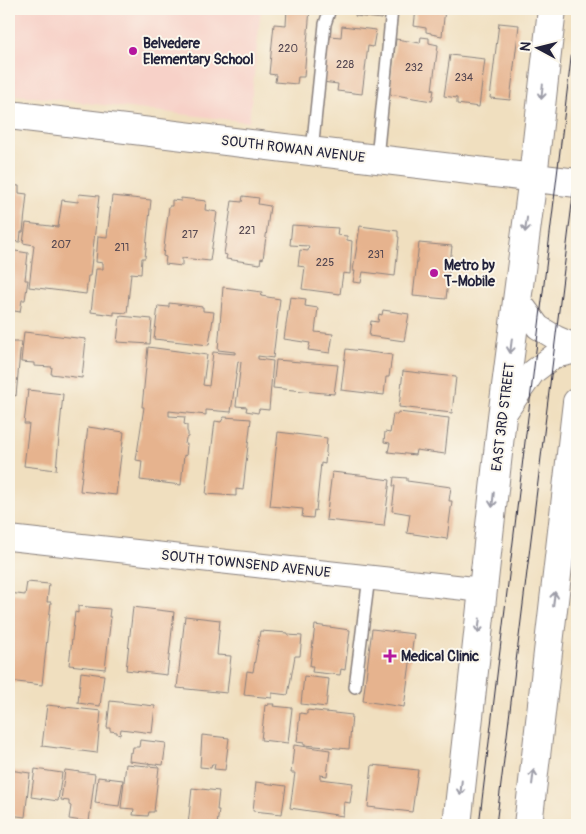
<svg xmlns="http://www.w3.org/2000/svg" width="586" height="834" viewBox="0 0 586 834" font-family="Pangolin,sans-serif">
<rect width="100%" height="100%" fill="#fbf7ec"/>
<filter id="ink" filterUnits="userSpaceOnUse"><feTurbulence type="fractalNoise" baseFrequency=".02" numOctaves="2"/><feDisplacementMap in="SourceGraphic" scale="10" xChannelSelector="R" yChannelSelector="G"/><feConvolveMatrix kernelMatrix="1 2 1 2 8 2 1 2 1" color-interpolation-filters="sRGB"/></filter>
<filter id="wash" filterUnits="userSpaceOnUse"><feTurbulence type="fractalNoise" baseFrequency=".0096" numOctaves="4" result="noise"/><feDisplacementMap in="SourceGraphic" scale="20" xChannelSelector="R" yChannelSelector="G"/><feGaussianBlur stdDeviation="1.12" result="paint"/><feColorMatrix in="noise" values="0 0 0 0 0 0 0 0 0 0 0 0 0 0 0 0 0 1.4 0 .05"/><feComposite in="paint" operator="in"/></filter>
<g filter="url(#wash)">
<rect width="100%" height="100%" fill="#f0dfbf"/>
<polygon fill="#f7d1c8" points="9,9 261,9 249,122 9,94"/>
<g id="blocks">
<g fill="#e6b38e">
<polygon points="287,9 310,9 304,77 298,77 297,84 275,82 276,75 269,74 274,24 286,25"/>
<polygon points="356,9 383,9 382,19 355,16"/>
<polygon points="416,9 445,9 442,36 431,34 431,33 426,32 426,28 414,26"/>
<polygon points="499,23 519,25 510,100 490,98"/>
<polygon points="342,26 376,30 373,47 368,46 362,94 337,91 338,84 322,82 328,39 330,39 330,36 341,37"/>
<polygon points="421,37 429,38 429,43 438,45 432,90 434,90 432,101 389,94 396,39 420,43"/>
<polygon points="450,55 485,59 479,107 457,104 457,98 444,96"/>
<polygon points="9,185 19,186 19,193 27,194 23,232 21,232 20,242 9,241"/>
<polygon points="79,194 99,196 90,276 88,276 86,294 29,287 34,245 23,243 26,223 58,227 62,200 78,202"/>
<polygon points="112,196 151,200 145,258 142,258 141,274 131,273 127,313 114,312 114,315 91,312 96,269 103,269 103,263 96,262 98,236 107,237"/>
<polygon points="243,196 259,198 258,204 270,206 263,259 261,258 260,264 226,259 227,255 224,254 232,201 242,202"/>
<polygon points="181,198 206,201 205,210 217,212 210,261 182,258 182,266 165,264 166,257 163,256 169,206 172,206 172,200 181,201"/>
<polygon points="292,225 338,228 337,235 347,236 347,240 352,241 350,274 343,273 340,294 302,289 305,267 298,266 300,250 308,251 309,246 290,245"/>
<polygon points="360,226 398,231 398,237 399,237 395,276 363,272 361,283 353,282 355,271 353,271"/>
<polygon points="419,243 452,246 446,299 413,296"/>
<polygon points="9,250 28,253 25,280 28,280 25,300 22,300 20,312 9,310"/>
<polygon points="223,287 262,292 261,296 280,299 273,358 258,356 258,359 273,361 269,410 259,409 258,413 246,411 247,407 236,406 241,362 238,361 231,412 206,410 206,415 169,411 169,416 185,417 184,424 187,425 187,431 188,433 188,437 186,438 185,444 187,444 186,456 184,455 181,485 140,480 142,461 136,460 144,407 142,407 148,347 207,355 203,385 209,386 213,352 235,354 235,352 218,350"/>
<polygon points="290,297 306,299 305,306 318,308 315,332 333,334 330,353 308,350 310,343 284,339"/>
<polygon points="169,303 203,307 203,311 214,312 209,345 154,339 158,306 169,307"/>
<polygon points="383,310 409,314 404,341 369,336 371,321 378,322 379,314 382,315"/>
<polygon points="120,316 152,319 150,344 117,342"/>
<polygon points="24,332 86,339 82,378 51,374 52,367 34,366 34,363 21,362"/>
<polygon points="11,342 21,342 16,396 14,395 13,399 9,399 9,353"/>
<polygon points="346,349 392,355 389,377 386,377 384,395 341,390"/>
<polygon points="276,360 338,365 334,394 273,388"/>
<polygon points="403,371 456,377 452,413 399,407"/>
<polygon points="28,390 63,394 56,470 24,466 29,424 24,424"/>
<polygon points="398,412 449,418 445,454 416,450 415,455 388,452 390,443 384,442 385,432 390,433 393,414 398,414"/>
<polygon points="224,417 251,419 243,490 236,489 236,496 206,494 215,421 221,422"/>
<polygon points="88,427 124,432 116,495 80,491"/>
<polygon points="278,432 327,438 325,464 321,463 316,511 314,510 313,518 302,517 303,509 270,506"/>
<polygon points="332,472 368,476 368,477 390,480 384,526 326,520"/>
<polygon points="394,477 407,478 407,481 451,487 449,501 452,501 447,539 407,533 410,514 392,511 395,486 393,486"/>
<polygon points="27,582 49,584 47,602 51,602 42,685 9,681 9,593 25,595"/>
<polygon points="78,606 110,609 109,617 111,617 105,669 69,665 75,612 78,613"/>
<polygon points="133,607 174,612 167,675 126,670"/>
<polygon points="185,616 220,620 217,655 231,656 227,693 177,688"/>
<polygon points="315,625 350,630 345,670 341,669 340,675 312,672 313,666 310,666"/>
<polygon points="372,629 414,634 404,707 363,701"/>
<polygon points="260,631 288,633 288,635 302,636 300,656 295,656 288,695 272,693 272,698 244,695 247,671 253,672"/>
<polygon points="81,672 104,675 100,706 78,703"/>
<polygon points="304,676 329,679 326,707 301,704"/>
<polygon points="110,701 155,706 152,733 121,729 120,735 117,734 117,732 110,731 110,728 107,728"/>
<polygon points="268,704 274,704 273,706 292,708 288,743 261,740 265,705 268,706"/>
<polygon points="47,705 101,711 97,753 42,746"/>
<polygon points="307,710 352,715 349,749 304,745 304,743 297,742 300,713 307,714"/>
<polygon points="202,735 229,738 225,770 214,769 215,764 212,764 211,768 200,767"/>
<polygon points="140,740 166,743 163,765 129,761 130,752 132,753 133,747 139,747"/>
<polygon points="294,745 330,750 327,776 320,775 320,779 353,783 350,803 344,802 343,816 290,808 295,773 291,773"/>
<polygon points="126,764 159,767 154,812 149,812 148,816 133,815 134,809 121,808"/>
<polygon points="372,765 418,770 412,812 368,807"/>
<polygon points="35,769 62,773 58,801 31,797"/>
<polygon points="9,770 30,773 25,817 9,815"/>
<polygon points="65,770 95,774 89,822 69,819 71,806 69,805 69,801 61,800"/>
<polygon points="98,777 123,780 119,806 95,803"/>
<polygon points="256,782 286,786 282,814 253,811"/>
<polygon points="192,788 219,791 217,810 219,810 217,825 188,825"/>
</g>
</g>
</g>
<g filter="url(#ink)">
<use href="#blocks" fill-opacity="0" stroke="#89807d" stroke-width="1"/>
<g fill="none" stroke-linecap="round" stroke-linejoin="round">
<g stroke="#89807d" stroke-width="14">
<g id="service">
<polyline points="312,151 325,24 330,9"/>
<polyline points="377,158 392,9"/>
<polyline points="355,687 369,577"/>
</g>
</g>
<g stroke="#89807d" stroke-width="26">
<g id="minor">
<polyline points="516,297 538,327 556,338 577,347"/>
<polyline points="502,417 533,372 554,356 577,351"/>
<polyline points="9,538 483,590"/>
</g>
</g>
<g stroke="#89807d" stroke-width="30">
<polyline id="tertiary" points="9,115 577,183"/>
</g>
<g stroke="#89807d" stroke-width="30">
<g id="secondary">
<polyline points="457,825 502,417 533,177 552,9"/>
<polyline points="528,825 577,402"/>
</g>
</g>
<use href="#service" stroke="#fff" stroke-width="11"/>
<use href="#minor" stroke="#fff" stroke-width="24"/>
<use href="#tertiary" stroke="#fff" stroke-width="28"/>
<use href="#secondary" stroke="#fff" stroke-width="28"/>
<g stroke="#22223b" stroke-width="1">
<polyline points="479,825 577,9"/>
<polyline points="496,825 577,163"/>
</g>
</g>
<defs><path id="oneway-shaft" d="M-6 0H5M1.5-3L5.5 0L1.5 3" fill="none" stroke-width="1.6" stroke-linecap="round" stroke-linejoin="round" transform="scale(1.25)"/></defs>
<g stroke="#9c9ca7">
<use href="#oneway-shaft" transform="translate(542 92) rotate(96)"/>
<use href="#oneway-shaft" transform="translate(526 225) rotate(98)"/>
<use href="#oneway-shaft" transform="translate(511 346) rotate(97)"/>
<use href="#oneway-shaft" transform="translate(493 500) rotate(96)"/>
<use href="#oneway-shaft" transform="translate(554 599) rotate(-83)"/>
<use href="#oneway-shaft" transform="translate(479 626) rotate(96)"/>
<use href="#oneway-shaft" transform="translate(533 777) rotate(-83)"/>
<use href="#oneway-shaft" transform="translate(461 788) rotate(96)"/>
</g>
</g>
<g fill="#b5179e" stroke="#fbf7ec" stroke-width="2">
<circle cx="133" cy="51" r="5"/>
<circle cx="434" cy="273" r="5"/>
<path d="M387.5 648.5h5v5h5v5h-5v5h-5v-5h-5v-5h5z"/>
</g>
<g text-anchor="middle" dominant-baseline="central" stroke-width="4" stroke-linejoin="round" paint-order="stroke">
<g font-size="11" fill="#534650">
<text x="288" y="48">220</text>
<text x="345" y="64">228</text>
<text x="414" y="67">232</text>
<text x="464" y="77">234</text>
<text x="247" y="230">221</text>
<text x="190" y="234">217</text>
<text x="61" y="244">207</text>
<text x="122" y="247">211</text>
<text x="376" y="254">231</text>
<text x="325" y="262">225</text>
</g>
<g font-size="14" font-weight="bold" fill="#22223b" stroke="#fbf7ec" text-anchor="start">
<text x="143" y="43">Belvedere<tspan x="143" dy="16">Elementary School</tspan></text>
<text x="444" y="265">Metro by<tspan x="444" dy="16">T-Mobile</tspan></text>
<text x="401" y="656">Medical Clinic</text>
</g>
<g font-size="14" fill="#22223b" stroke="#fbf7ec">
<text transform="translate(293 149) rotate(7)">SOUTH ROWAN AVENUE</text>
<text transform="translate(503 417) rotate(-83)">EAST 3RD STREET</text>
<text transform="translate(246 564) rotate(6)">SOUTH TOWNSEND AVENUE</text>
</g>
</g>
<rect width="586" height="834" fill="none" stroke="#fbf7ec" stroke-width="30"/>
<g transform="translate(538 48) rotate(277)" stroke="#fbf7ec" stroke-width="4" paint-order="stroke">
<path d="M0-4L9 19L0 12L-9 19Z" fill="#22223b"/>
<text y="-8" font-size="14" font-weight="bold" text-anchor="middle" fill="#22223b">N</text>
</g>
</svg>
